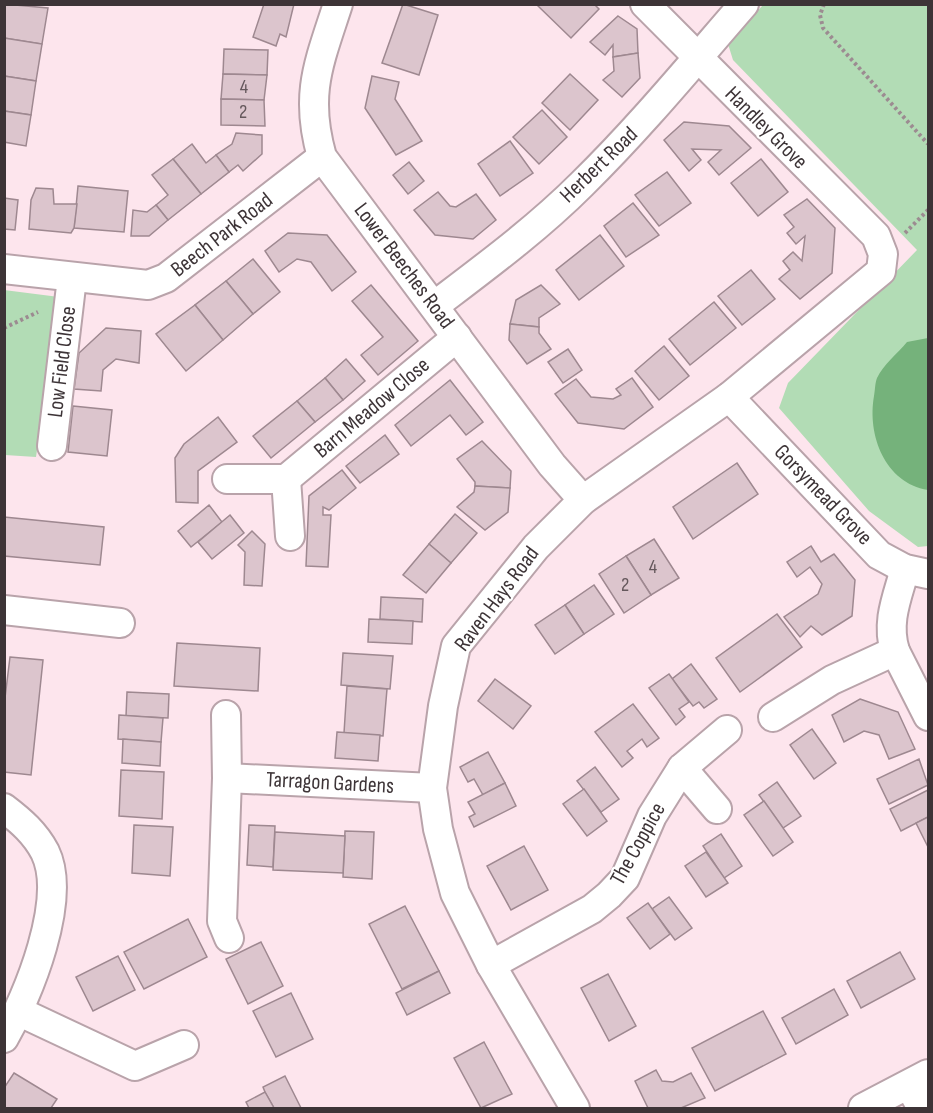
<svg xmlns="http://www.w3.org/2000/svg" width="933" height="1113" viewBox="0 0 933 1113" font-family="'Sofia Sans Condensed',sans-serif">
<rect width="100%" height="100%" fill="#fde5ed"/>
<g fill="#b2dcb5">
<polygon points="763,5 928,5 928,546 918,547 869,511 779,408 788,383 917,250 733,60 728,44"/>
<polygon points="4,290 59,297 36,457 5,455"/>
</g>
<path fill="#75b27b" d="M 928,338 L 928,490 C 885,483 867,435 874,396 C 875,391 875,383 877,378 C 883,365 898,353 907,342 Z"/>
<g fill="#dcc5cd" stroke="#9e8890" stroke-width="1.5">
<polygon points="4,4 48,8 42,44 4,38"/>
<polygon points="264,4 294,4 286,37 280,34 276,46 253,37"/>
<polygon points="403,4 438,15 419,75 382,63"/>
<polygon points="536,4 594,4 599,9 571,38"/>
<polygon points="618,16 637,29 638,53 613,57 613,45 605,55 590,42"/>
<polygon points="4,38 42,44 36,81 4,76"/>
<polygon points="224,49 268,50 267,75 223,74"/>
<polygon points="638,53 640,78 622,97 603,80 614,71 613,57"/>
<polygon points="223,74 267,75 264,100 221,99"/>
<polygon points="570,74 598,100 570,130 542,103"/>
<polygon points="4,76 36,81 31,115 4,111"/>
<polygon points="372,76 399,82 395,99 422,141 396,155 365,108"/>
<polygon points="221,99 264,100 265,126 221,125"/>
<polygon points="542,110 567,137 539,164 513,137"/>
<polygon points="4,111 31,115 26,146 4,142"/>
<polygon points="684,122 729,126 751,148 719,175 708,162 721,150 692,149 701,160 689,171 664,140"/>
<polygon points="236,133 262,135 262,154 243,171 238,165 229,172 216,155 232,144"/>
<polygon points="510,141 533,173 500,196 478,164"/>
<polygon points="192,144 206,163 216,155 229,172 201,194 173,159"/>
<polygon points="173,159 201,194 168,220 156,205 168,195 152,175"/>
<polygon points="761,159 788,192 758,216 731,183"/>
<polygon points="409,162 424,181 408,194 393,175"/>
<polygon points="667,172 691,203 659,226 635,195"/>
<polygon points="78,186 128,191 124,232 74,228"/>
<polygon points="36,188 53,189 54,204 77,204 74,228 71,233 29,229 31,200"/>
<polygon points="438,192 450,206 456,207 476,194 496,220 473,239 435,235 414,210"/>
<polygon points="4,198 18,200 15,230 4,229"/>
<polygon points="807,199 835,228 832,273 800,299 779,279 790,270 783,261 793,252 802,261 805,236 796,244 787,233 794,227 784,215"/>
<polygon points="633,203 659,235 626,257 604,226"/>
<polygon points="156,205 168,220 149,236 131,236 133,210 147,212"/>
<polygon points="288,233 327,235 356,272 332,291 311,262 297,259 279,272 265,251"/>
<polygon points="600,235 624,266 579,300 556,270"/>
<polygon points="253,259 280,292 253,314 226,281"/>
<polygon points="751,270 775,299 742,325 718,296"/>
<polygon points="226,281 253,314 223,340 195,305"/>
<polygon points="371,285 418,341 378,375 361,355 383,337 352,301"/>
<polygon points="541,285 560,304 539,318 539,327 510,324 516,300"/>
<polygon points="714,302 736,328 690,365 669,339"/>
<polygon points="195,305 223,340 186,371 156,334"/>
<polygon points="510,324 539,327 539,333 551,349 527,364 509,340"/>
<polygon points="106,328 141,331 139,363 116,359 103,370 101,391 74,389 79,353"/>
<polygon points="664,346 689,376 659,400 635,371"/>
<polygon points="568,349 582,370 563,383 548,362"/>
<polygon points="346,359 365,381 343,400 325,378"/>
<polygon points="325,378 343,400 315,422 297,401"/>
<polygon points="632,378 653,407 624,429 578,423 555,394 576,379 591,397 613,399 621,395 616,389"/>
<polygon points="450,380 483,422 466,435 450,415 411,446 395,425"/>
<polygon points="297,401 315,422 271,458 253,436"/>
<polygon points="73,406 112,410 107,456 68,452"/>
<polygon points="218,417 237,442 198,471 198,503 176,502 175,458 184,444"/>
<polygon points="385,435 399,454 360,483 346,466"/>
<polygon points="482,441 511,471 510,488 475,486 475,482 457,459"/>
<polygon points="737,463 758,494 693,539 673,507"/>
<polygon points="342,470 356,488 329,510 323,507 323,515 331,515 328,567 306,566 309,496"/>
<polygon points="475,486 510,488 508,512 485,530 457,507 474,492"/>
<polygon points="209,505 222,522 191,547 178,531"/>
<polygon points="455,514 477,533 451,563 429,544"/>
<polygon points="230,515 244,533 212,559 198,542"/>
<polygon points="4,517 104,527 100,565 4,556"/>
<polygon points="252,531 265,544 262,586 244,585 245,552 238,545"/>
<polygon points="654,539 679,578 651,595 626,556"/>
<polygon points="429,544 451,563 426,593 403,575"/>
<polygon points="811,546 821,562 834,554 855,580 852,616 822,635 811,626 800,637 784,617 818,594 822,584 810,567 797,577 787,562"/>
<polygon points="626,556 651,595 624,613 599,574"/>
<polygon points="594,585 614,614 584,634 565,605"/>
<polygon points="381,597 423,599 422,622 380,619"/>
<polygon points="565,605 584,634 555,654 535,625"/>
<polygon points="777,614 802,647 740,692 716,658"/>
<polygon points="369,619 413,621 412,644 368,642"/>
<polygon points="177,643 260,648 258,691 174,686"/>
<polygon points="343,653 393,656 390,689 341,685"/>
<polygon points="10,657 43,660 31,775 4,772 4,706"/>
<polygon points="691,664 717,699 704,708 699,702 693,706 672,679"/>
<polygon points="669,674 689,702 679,709 685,717 676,725 649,688"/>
<polygon points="495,679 531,706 513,729 478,701"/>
<polygon points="347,686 387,689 383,736 344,733"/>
<polygon points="127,692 169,694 168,718 126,716"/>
<polygon points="860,699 898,712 915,749 889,759 879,735 864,731 844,742 832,715"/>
<polygon points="633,704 659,738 647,747 642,739 627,751 633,758 622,767 595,732"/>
<polygon points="119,715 163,718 161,742 118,739"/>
<polygon points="812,729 836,763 814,779 790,745"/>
<polygon points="337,732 380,735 378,761 335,758"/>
<polygon points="123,739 161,742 160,766 122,763"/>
<polygon points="488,752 505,783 483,795 474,779 468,782 460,767"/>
<polygon points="919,759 928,785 889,804 877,779"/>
<polygon points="595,767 619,799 601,812 577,781"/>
<polygon points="121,770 164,772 162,819 119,816"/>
<polygon points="777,782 801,816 783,828 759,795"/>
<polygon points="505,783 516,806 474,827 469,817 475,814 468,802"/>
<polygon points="584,789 607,821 587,836 563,804"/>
<polygon points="928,790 928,817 901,831 890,809"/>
<polygon points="764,801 793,842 773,856 744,815"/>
<polygon points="928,817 928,847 916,823"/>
<polygon points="134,825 173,827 170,876 132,873"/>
<polygon points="249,825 275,826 273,867 247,865"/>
<polygon points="345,831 374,832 372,879 343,877"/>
<polygon points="275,832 345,836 343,873 273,870"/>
<polygon points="721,834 742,866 724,878 703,846"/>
<polygon points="524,846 548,890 511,910 487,866"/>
<polygon points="706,852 728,883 706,897 685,866"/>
<polygon points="669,897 692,928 675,940 652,909"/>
<polygon points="648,903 670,934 650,949 627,918"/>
<polygon points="405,906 439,971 402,989 369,924"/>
<polygon points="188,919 207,957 144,989 124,952"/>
<polygon points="261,942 283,986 248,1004 226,959"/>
<polygon points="900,952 915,979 861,1008 847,981"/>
<polygon points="118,956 135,990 93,1011 76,977"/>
<polygon points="439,971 450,993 407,1015 396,993"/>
<polygon points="608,974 636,1026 609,1041 581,988"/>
<polygon points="834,989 848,1015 796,1044 782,1018"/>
<polygon points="291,993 313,1039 276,1057 253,1011"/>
<polygon points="763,1011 786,1054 715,1091 692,1048"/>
<polygon points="484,1042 512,1094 481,1108 454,1058"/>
<polygon points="656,1070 662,1081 673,1082 691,1073 705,1098 681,1108 648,1108 635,1081"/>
<polygon points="14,1073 57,1099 51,1108 4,1108 4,1088"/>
<polygon points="285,1076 301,1108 274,1108 265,1092 263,1087"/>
<polygon points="265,1092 274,1108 249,1108 246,1102"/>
</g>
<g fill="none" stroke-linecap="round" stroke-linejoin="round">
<g stroke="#b9a3aa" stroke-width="32">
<g id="minor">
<path d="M 338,4 C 319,63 304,94 322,157 L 552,465 L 583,500"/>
<polyline points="4,269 148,285 166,278 322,157"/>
<path d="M 434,306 C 484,268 537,229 582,184 C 640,127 691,65 744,4"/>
<polyline points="729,397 879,555 905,569 928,574"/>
<polyline points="52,446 72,278"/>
<polyline points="227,479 286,479 290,536"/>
<polyline points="286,479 457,337"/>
<polyline points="4,610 120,623"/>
<path d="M 895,651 C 886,622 897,598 905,569"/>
<polyline points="226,715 227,778 222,921 229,938"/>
<polyline points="773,717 832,680 895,651 928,716"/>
<polyline points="682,768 717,809"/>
<polyline points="227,778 432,788"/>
<path d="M 4,808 C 21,821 35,833 45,852 C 68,899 28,996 4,1038"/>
<polyline points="491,965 592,909 609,895 625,878 652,816 682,768 727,730"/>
<polyline points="20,1012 135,1066 184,1045"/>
<polyline points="909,1085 922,1108"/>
<polyline points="575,1108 491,965 455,893 438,829 432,788 443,706 456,646 536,547 583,500 729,397 881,271 883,254 876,236 645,4"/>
<polyline points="863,1108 928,1074"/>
</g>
</g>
<g stroke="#9c8b91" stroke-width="4" stroke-dasharray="3 3" stroke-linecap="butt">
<polyline points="824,4 820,15 823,28 928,144"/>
<polyline points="905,233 928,210"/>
<polyline points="4,328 38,312"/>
</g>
<use href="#minor" stroke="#fff" stroke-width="28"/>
</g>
<g text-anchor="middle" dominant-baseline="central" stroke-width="4.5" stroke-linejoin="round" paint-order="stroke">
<g font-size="20" fill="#65585c">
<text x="244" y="87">4</text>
<text x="243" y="112">2</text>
<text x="653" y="567">4</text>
<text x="625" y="585">2</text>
</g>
<g font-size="22" fill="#3d3437" stroke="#fff">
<text transform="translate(766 128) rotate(45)">Handley Grove</text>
<text transform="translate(599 165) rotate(-44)">Herbert Road</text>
<text transform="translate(222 235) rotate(-38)">Beech Park Road</text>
<text transform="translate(404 266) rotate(53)">Lower Beeches Road</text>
<text transform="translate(62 362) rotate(-83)">Low Field Close</text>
<text transform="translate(372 408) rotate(-40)">Barn Meadow Close</text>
<text transform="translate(823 495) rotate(46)">Gorsymead Grove</text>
<text transform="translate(497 599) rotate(-53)">Raven Hays Road</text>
<text transform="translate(330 783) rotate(3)">Tarragon Gardens</text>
<text transform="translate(638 844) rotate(-61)">The Coppice</text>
</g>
</g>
<rect width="933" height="1113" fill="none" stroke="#3d3437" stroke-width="12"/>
</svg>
